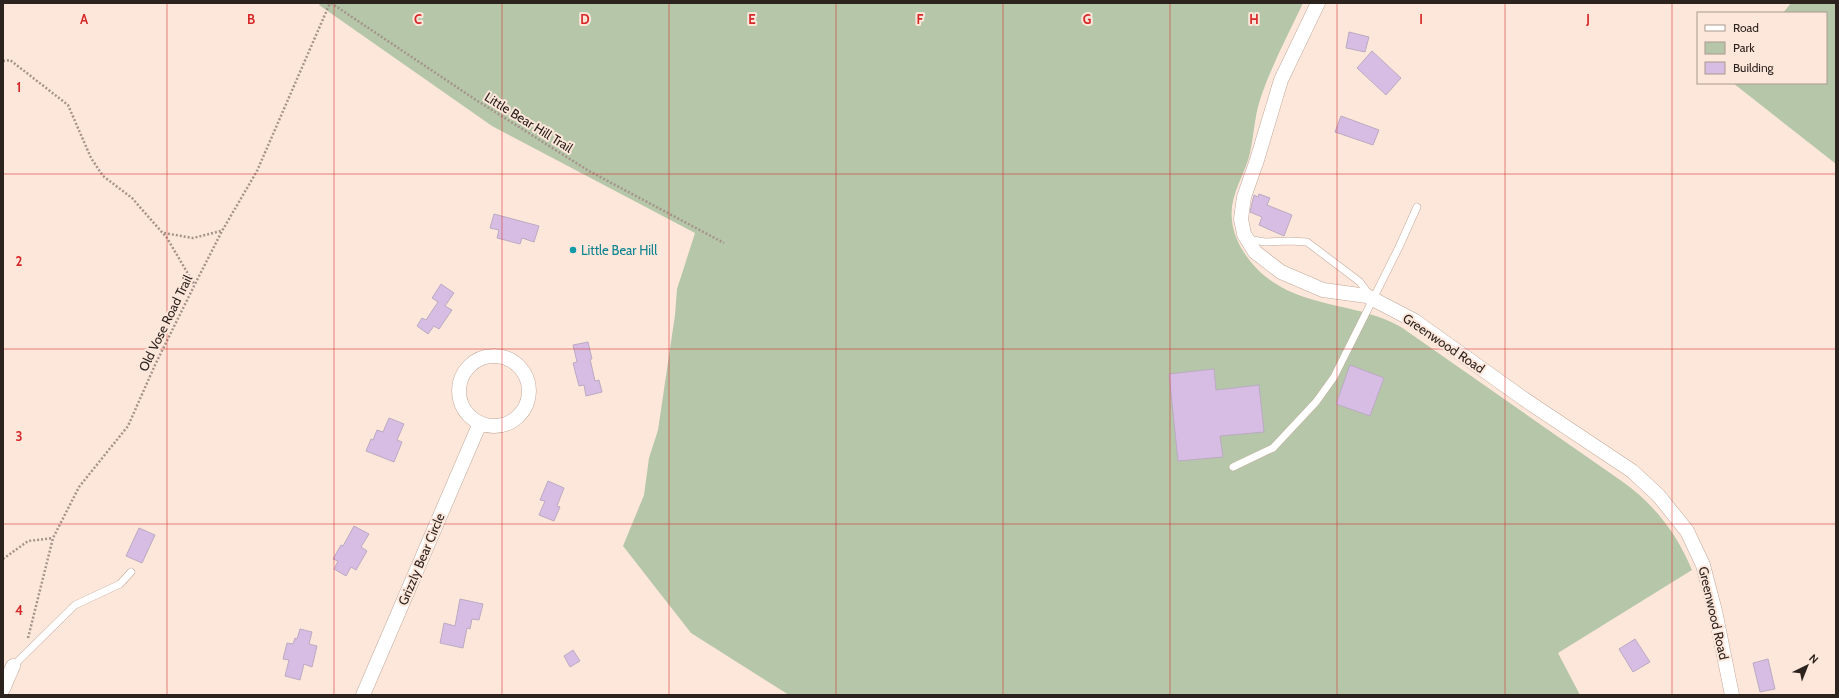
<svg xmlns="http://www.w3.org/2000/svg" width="1839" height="698" viewBox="0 0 1839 698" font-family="Cabin,sans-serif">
<rect width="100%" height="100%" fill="#fde7db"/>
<g fill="#b6c7a9">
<path d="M 321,3 L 1303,3 C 1288,35 1271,66 1260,100 C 1254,118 1254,138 1249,157 C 1243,178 1229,197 1232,220 C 1234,244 1253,269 1273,282 C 1311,308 1361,304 1401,327 L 1623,482 C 1655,505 1677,534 1692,570 L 1558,653 L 1580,695 L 789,695 L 691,633 L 623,546 L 644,495 L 649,458 L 658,430 L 675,315 L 677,289 L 695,233 L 492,126 L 319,5 Z"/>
<polygon points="1791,3 1836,3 1836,164 1733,83 1826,83 1826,13 1783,13"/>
</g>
<g fill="#d7bde3" stroke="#baabc2">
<polygon points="1349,32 1369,37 1365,52 1346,48"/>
<polygon points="1372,51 1401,78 1386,95 1357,68"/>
<polygon points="1341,116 1379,130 1373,145 1335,132"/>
<polygon points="1259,194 1270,198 1267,205 1292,215 1284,236 1259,225 1262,217 1250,212 1254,195 1258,197"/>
<polygon points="494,214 539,226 534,242 522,238 520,244 497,238 499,230 490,228"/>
<polygon points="441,284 454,293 445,306 452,310 439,329 434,326 428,334 417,326 422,318 426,320 438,302 432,298"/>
<polygon points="588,342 592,359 590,359 595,381 599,380 602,392 586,396 584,385 579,386 573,363 577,362 573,345"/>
<polygon points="1350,365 1384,378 1370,416 1336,404"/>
<polygon points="1214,369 1216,390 1259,385 1264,432 1220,436 1223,457 1178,461 1169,374"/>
<polygon points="389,418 404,424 397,440 402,442 394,462 366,451 371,439 373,440 377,430 383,432"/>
<polygon points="548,481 564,488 557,506 560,507 554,521 539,515 545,501 540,500"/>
<polygon points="354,526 369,534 361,547 367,551 356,570 351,567 346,576 334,569 338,561 333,559 341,545 343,546"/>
<polygon points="139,528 155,535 142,563 126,556"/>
<polygon points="460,599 483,604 479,620 472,619 470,629 467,628 463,648 440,643 444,623 455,626"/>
<polygon points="300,629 312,632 309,644 317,646 312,667 304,664 300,680 285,676 289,660 283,659 287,643 293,644 295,638 297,639"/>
<polygon points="1635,639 1650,662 1633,672 1619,649"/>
<polygon points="573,650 580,661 570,667 564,656"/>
<polygon points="1768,659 1775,689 1760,692 1753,663"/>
</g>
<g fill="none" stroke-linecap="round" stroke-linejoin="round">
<g stroke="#c2a899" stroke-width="8">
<g id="service">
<polyline points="1247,239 1265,242 1290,241 1307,242 1360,282 1370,296"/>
<polyline points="1233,467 1273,448 1316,402 1334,377 1399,247 1417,207"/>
<polyline points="13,666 75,605 120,584 131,572"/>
</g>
</g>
<g stroke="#c2a899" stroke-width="15">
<g id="minor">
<polyline points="1318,3 1281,80 1257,160 1244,197 1241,219 1244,234 1255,252 1281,272 1323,290 1367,296 1415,321 1524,399 1632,471 1658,495 1687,531 1703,565 1715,611 1732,695"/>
<circle cx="494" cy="391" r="35"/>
<polyline points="3,689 13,666"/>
<polyline points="363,695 480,423"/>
</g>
</g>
<g stroke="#a5948b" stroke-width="2.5" stroke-dasharray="2 2" stroke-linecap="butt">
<polyline points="331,3 476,100 589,171 724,243"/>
<polyline points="3,61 10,60 68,105 91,158 103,176 132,198 167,238 194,284"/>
<polyline points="164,233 193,238 221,231"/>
<polyline points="3,559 28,541 53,538"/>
<polyline points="28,638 53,538 79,487 128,426 155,365 195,284 222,231 257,171 330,3"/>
</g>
<use href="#service" stroke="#fff" stroke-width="7"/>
<use href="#minor" stroke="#fff" stroke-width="14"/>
</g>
<path fill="none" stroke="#d62828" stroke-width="1" stroke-opacity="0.55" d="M 167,3 L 167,695M 334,3 L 334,695M 502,3 L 502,695M 669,3 L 669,695M 836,3 L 836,695M 1003,3 L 1003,695M 1170,3 L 1170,695M 1337,3 L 1337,695M 1505,3 L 1505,695M 1672,3 L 1672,695M 3,174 L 1836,174M 3,349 L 1836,349M 3,524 L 1836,524"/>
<circle fill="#0f9aa8" stroke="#fde7db" stroke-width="1.5" cx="573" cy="250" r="4"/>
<g text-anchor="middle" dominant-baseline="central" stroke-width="4" stroke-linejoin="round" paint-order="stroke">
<g font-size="13" fill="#2d231e" stroke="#fde7db">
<text transform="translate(529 122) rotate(32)">Little Bear Hill Trail</text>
<text transform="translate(165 323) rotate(-64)">Old Vose Road Trail</text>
<text transform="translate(1444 343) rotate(34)">Greenwood Road</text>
<text transform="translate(421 559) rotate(-67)">Grizzly Bear Circle</text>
<text transform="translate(1714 613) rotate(77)">Greenwood Road</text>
</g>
<g font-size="13" fill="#0d838f" stroke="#fde7db" text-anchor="start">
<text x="581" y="250">Little Bear Hill</text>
</g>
</g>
<g font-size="13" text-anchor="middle" font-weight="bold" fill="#d62828" stroke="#fde7db" stroke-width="4" stroke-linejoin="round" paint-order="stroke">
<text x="84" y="24">A</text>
<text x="251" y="24">B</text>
<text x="418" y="24">C</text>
<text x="585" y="24">D</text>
<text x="752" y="24">E</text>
<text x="920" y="24">F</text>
<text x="1087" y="24">G</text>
<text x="1254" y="24">H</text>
<text x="1421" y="24">I</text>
<text x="1588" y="24">J</text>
<text x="19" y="92">1</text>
<text x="19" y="266">2</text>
<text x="19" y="441">3</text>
<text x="19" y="615">4</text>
</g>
<rect width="1839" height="698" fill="none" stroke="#2d231e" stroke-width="8"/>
<rect x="1697" y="12" width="130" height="72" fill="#fde7db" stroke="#aa998f"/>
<rect x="1705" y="25" width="20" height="6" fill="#ffffff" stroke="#aa998f"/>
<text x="1733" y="32" font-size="12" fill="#2d231e">Road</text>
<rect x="1705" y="42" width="20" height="12" fill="#b6c7a9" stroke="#aa998f"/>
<text x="1733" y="52" font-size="12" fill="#2d231e">Park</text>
<rect x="1705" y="62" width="20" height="12" fill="#d7bde3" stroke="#aa998f"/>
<text x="1733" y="72" font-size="12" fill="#2d231e">Building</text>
<g transform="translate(1807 666) rotate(43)" stroke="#fde7db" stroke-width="3" paint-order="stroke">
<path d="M0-3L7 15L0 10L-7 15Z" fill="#2d231e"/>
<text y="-6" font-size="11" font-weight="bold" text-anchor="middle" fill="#2d231e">N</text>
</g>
</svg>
